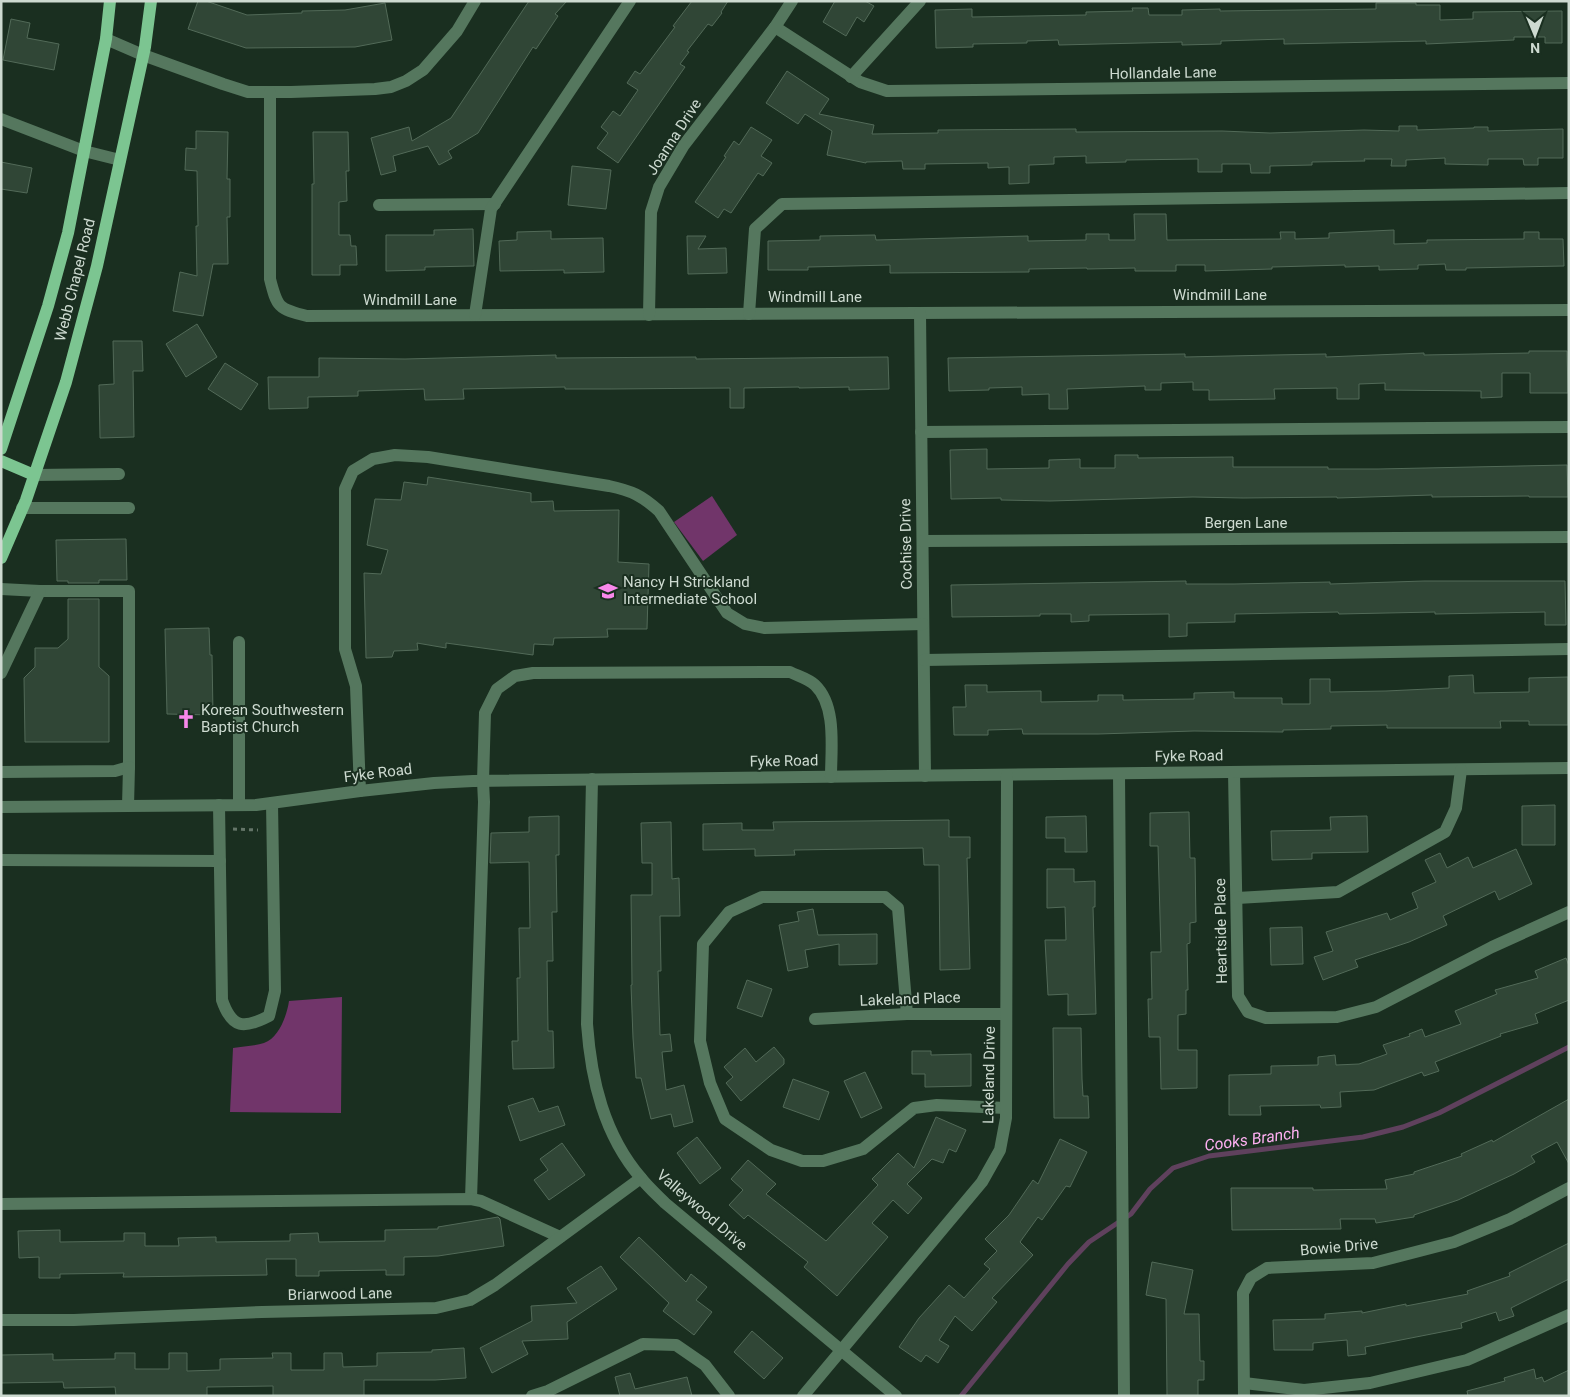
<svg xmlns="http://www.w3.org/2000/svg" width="1570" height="1397" viewBox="0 0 1570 1397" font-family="Roboto,sans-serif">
<rect width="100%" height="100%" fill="#1a2f20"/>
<g fill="#71356a">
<polygon points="712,496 737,535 703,561 674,522"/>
<path d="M 342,997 L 341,1113 L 230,1112 L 233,1048 C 243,1046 255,1046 264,1043 C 279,1038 287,1015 289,1001 Z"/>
</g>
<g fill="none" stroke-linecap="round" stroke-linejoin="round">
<polyline stroke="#5f415d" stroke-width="5" points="961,1396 1068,1264 1089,1242 1131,1214 1150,1189 1173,1168 1209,1156 1363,1137 1403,1127 1439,1113 1569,1047"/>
</g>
<g fill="#304636" stroke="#526a58">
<polygon points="198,1 206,1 247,15 302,13 302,11 345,10 385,3 392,40 355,47 246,48 188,29"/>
<polygon points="529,1 567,1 555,14 558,16 536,49 533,47 478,133 448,151 452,158 439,165 428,146 393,156 396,171 381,175 371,138 409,127 412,141 451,118"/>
<polygon points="692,1 728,1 721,12 722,13 712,26 708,24 687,51 689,52 680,64 685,67 618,163 597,148 608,133 601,127 613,111 620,116 638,90 627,83 635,71 640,74 675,27 673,26"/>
<polygon points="835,1 865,1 874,6 864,22 857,17 846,36 823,22"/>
<polygon points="1376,3 1416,3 1416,5 1440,5 1440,20 1473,19 1473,12 1562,11 1562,43 1545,43 1545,37 1514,37 1514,40 1426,44 1426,41 1284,44 1284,39 1221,41 1221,44 1182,45 1182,42 1059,45 1058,40 1027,41 1027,43 973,44 973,47 936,48 935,10 972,9 972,17 1086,15 1086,12 1133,11 1132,8 1148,8 1149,15 1182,15 1182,10 1220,9 1220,11 1376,9"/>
<polygon points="11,19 30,23 27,38 59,44 54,70 3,60"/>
<polygon points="787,71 829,99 819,114 874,125 872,134 938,133 938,130 1076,129 1076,132 1222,131 1270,133 1364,130 1399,131 1399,126 1417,126 1417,130 1474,128 1474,127 1488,127 1488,131 1563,129 1563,158 1538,158 1538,165 1524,165 1523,159 1488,159 1488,165 1445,164 1445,158 1406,160 1406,166 1391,166 1392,159 1364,159 1365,161 1312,162 1312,165 1270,166 1270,173 1251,173 1250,164 1222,164 1222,172 1198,172 1198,159 1126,160 1126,162 1086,163 1086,156 1054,157 1054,164 1029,165 1029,183 1009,184 1009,167 988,168 988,163 925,164 925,169 903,169 902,161 866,162 866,163 827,155 832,131 805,114 798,124 766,103"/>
<polygon points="751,127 772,140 761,156 772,163 763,176 758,173 731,213 724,209 718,218 695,202 726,157 724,156 734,141 739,145"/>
<polygon points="196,131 228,132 227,179 230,179 230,217 227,217 228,264 213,264 203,316 173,311 180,272 197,276 196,226 198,226 197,171 185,170 186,148 196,149"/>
<polygon points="313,132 348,132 349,171 346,171 347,201 339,202 339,235 350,235 351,246 356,246 357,265 340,265 340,275 312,275 312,184 314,184"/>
<polygon points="1,162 32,168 27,193 1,189"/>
<polygon points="572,166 611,170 606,209 568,205"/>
<polygon points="1134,214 1166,214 1167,240 1281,239 1280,232 1295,232 1295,239 1329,238 1329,233 1394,230 1394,244 1427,243 1427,240 1524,239 1524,232 1539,232 1539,239 1563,239 1564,266 1466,268 1466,270 1446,270 1445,264 1418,265 1418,269 1379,270 1379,266 1345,267 1345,265 1272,267 1272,269 1205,271 1205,265 1176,265 1176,271 1135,271 1135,268 1087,269 1087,268 1029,269 1029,272 890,273 890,265 808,267 808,270 768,270 768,241 820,240 820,236 875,235 876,240 1028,236 1028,241 1086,240 1086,234 1109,234 1109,240 1135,240"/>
<polygon points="473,229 474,266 425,267 425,270 386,271 386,235 434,235 434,230"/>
<polygon points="551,231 551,239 603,238 604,272 564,273 564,270 500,271 499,241 517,240 517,232"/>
<polygon points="687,236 706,236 698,249 726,248 727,273 688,274"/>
<polygon points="197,324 217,357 186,377 166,344"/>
<polygon points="113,341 142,341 143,371 133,371 134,437 100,438 99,385 114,384"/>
<polygon points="1529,351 1567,351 1568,393 1530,393 1530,373 1502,373 1502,397 1481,398 1481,391 1385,390 1385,383 1359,384 1359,399 1337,399 1337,388 1274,389 1275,399 1209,400 1209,390 1193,390 1193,382 1161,383 1161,390 1145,390 1145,386 1067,389 1068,409 1049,409 1049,394 1022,395 1022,387 989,388 989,390 949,391 948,358 1185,354 1185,357 1274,355 1326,354 1326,357 1424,353 1424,355 1529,353"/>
<polygon points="556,355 556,358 696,357 696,359 888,357 889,389 849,390 849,387 799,388 799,387 744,388 744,408 730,408 730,388 611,389 565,389 565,387 463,389 464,399 425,400 424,389 358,391 358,396 308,397 308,408 269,409 268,377 319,377 319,358 405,359"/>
<polygon points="225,363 258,384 241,410 208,389"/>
<polygon points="987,449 987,469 1049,468 1049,460 1080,459 1080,468 1115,468 1115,455 1138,455 1138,458 1233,457 1233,467 1328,467 1328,469 1378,469 1567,465 1568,497 1529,497 1529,496 1432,497 1432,495 1337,498 1337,497 1243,498 1193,497 1050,501 1001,500 1001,498 951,499 950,450"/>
<polygon points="428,477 531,493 531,502 553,501 554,511 619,510 618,562 649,564 647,629 607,629 608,637 554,638 553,645 534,644 533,655 446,643 446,648 417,643 418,650 394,651 392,657 366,658 364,573 381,574 388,550 367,545 375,499 401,500 404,482 427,485"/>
<polygon points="126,539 127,580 99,580 99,583 68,583 68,581 57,581 56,540"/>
<polygon points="1186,581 1186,584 1234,584 1330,582 1330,584 1424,581 1565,581 1566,625 1545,625 1545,612 1435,614 1435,612 1339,614 1338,612 1235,614 1235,622 1187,623 1187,636 1169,637 1169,614 1089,615 1089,621 1071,622 1071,614 1040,614 1040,616 952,617 951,585"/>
<polygon points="68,599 99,599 99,667 109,676 109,742 25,742 24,678 35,667 35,648 58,648 68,639"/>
<polygon points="209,628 210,655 212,655 213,715 167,714 165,629"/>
<polygon points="1473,675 1474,693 1529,692 1529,678 1568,677 1568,725 1529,725 1529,721 1500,721 1501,728 1387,728 1387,725 1331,726 1331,729 1283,730 1283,732 1194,731 1098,734 1023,734 1022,729 988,730 988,735 954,735 953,707 966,707 965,685 987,685 987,692 1041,691 1041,702 1098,701 1098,695 1123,695 1123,700 1194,699 1194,693 1234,692 1234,698 1282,698 1282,704 1310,704 1310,679 1330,679 1330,692 1386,691 1449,688 1449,676"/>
<polygon points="1555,805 1555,845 1522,845 1522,806"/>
<polygon points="1189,812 1190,858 1195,858 1196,922 1190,923 1190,943 1187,944 1188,990 1186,990 1186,1014 1178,1015 1178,1050 1197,1050 1197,1088 1161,1089 1160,1037 1149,1037 1148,999 1152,999 1151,952 1161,952 1158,846 1150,846 1150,813"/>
<polygon points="559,816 559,855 556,855 557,912 552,912 553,961 547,961 548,1031 553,1031 554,1068 513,1069 512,1041 518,1041 517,978 520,978 519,928 530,928 529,862 490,863 491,833 529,832 529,817"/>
<polygon points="1086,816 1087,852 1065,852 1065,838 1046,838 1046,817"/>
<polygon points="1367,816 1368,852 1312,853 1312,859 1272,860 1271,831 1331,830 1330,817"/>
<polygon points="949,820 949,837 970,837 970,858 967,858 970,969 940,970 939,865 924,865 923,848 794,850 795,855 755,856 755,849 703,850 703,824 742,823 742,830 774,830 773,822"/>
<polygon points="671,822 672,879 679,878 680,916 660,916 661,971 658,971 660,1035 670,1034 672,1051 662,1052 666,1090 684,1085 693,1122 674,1127 671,1114 651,1119 641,1078 636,1078 633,1038 631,985 632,985 631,895 652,895 652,863 642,863 641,823"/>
<polygon points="1516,849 1532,884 1499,900 1495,891 1443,916 1447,925 1409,942 1355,960 1358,967 1323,980 1314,957 1333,951 1326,932 1387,913 1390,920 1418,908 1412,893 1436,882 1425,860 1440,853 1447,868 1468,857 1473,868"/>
<polygon points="1047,869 1074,869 1074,882 1095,881 1095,907 1093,907 1096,1014 1068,1015 1068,994 1048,995 1045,940 1066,940 1065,907 1047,908"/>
<polygon points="813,909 818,935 877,934 877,964 839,965 839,944 805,950 808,967 788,971 779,925 799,921 797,912"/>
<polygon points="1302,927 1303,964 1271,965 1270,928"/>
<polygon points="1566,958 1569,966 1569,1000 1535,1014 1538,1023 1500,1034 1501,1036 1435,1062 1439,1071 1424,1076 1422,1072 1374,1090 1340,1092 1341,1107 1321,1108 1320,1105 1260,1106 1261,1115 1229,1115 1229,1075 1271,1074 1271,1066 1318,1065 1318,1057 1335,1055 1336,1065 1359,1064 1387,1054 1383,1045 1410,1036 1409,1034 1422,1029 1425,1037 1461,1024 1455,1011 1497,994 1495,990 1538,978 1535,971"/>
<polygon points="747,980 772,989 762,1017 737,1008"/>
<polygon points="1053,1028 1081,1028 1082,1079 1083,1096 1088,1096 1089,1118 1054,1118"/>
<polygon points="774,1047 784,1059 784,1064 741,1101 726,1083 733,1077 724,1067 745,1048 756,1062"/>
<polygon points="912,1051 931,1051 931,1055 971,1054 971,1086 925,1087 925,1074 912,1074"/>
<polygon points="865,1072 882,1108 861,1118 844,1081"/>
<polygon points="793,1079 829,1092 819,1120 783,1107"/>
<polygon points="533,1098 539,1112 558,1106 565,1125 520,1141 508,1106"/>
<polygon points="1569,1099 1569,1164 1557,1142 1531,1156 1535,1162 1514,1174 1458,1200 1414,1215 1414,1217 1376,1223 1375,1219 1340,1219 1341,1229 1232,1230 1231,1188 1313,1188 1313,1190 1387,1189 1385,1180 1414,1174 1414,1172 1462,1156 1461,1154 1492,1140 1493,1142"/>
<polygon points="936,1117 966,1130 956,1152 949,1149 943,1163 932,1159 907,1184 922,1198 908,1214 893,1200 872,1223 888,1237 837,1296 804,1267 808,1262 748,1215 744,1219 729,1205 743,1190 731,1179 748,1160 776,1184 766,1194 826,1241 878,1185 872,1179 898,1153 914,1168"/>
<polygon points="697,1137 721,1168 700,1184 677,1153"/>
<polygon points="1060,1139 1087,1152 1070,1187 1066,1186 1042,1220 1038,1217 1020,1242 1033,1255 992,1298 997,1302 972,1331 955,1316 939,1340 949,1346 938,1363 926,1355 921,1362 899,1347 919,1318 949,1285 964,1298 990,1269 984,1264 997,1251 985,1239 1009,1215 1033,1180 1038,1184"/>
<polygon points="562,1143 585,1175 549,1200 534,1180 548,1170 540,1159"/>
<polygon points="498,1217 500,1219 504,1246 438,1256 404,1257 404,1275 386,1275 386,1270 319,1271 319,1276 296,1276 296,1259 266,1259 267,1275 123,1277 124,1273 60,1274 60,1278 39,1278 39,1257 19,1258 18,1231 60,1230 60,1242 124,1241 124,1233 145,1233 145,1246 179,1246 178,1238 216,1237 216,1242 290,1241 290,1234 318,1233 319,1242 385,1241 385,1230 438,1229 438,1227"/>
<polygon points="639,1237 686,1282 691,1274 707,1287 696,1300 712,1312 694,1335 663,1311 669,1303 620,1257"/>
<polygon points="1569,1243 1569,1279 1511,1308 1514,1316 1499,1321 1496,1312 1461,1323 1462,1328 1365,1347 1366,1354 1348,1356 1347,1340 1313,1343 1313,1350 1274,1350 1273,1320 1325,1319 1325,1314 1362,1311 1362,1313 1406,1304 1406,1306 1468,1294 1467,1291 1510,1276 1509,1273"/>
<polygon points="1152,1262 1193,1270 1184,1314 1199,1314 1200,1361 1204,1361 1204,1380 1198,1380 1198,1396 1167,1396 1166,1299 1146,1295"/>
<polygon points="601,1266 617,1289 567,1322 568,1339 522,1341 528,1354 492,1373 480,1348 532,1321 531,1306 577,1303 567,1288"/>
<polygon points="752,1331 783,1358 764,1379 734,1352"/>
<polygon points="464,1348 466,1378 435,1380 364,1380 364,1396 273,1396 273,1386 207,1387 207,1396 116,1396 115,1387 64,1388 63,1382 1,1383 1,1355 53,1354 53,1360 115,1359 115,1353 135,1353 135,1369 169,1369 169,1353 187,1353 187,1371 220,1370 220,1359 273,1358 272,1353 291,1353 291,1370 324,1370 324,1353 342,1353 343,1367 377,1366 377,1353 432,1352 432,1350"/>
<polygon points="1534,1369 1536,1379 1542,1377 1544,1382 1569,1370 1569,1396 1468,1396 1467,1391 1505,1381 1504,1378"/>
<polygon points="630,1373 635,1389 687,1377 692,1396 620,1396 615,1377"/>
</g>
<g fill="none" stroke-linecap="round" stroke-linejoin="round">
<polyline stroke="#657669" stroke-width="3" stroke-dasharray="4 4" stroke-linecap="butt" points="233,829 258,830"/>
<g stroke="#55775e" stroke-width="12">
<polyline points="775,27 860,82 887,91 1569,83"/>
<polyline points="106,39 143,55 223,84 248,92 291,92 375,89 391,87 406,81 423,70 457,31 475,1"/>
<polyline points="851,77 920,1"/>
<path d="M 270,92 L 270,279 C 277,307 278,309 307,316 L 1569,310"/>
<polyline points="1,119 84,151 120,160"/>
<polyline points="379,205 495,204"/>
<polyline points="920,313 925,776"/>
<polyline points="749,314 755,229 782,204 1569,193"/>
<polyline points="475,315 491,209 630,1"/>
<polyline points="649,315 651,212 659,187 684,145 775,27 792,1"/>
<polyline points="921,432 1569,427"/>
<polyline points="34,475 119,474"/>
<polyline points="22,508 129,508"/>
<polyline points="923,541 1569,537"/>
<polyline points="1,589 40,591 129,591 129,767 115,771 1,772"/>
<polyline points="924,660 1569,649"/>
<polyline points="1,673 40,591"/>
<polyline points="1234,772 1238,996 1248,1012 1266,1018 1337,1017 1376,1007 1492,947 1569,912"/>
<polyline points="1119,774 1124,1396"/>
<path d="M 592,779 L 587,1024 C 591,1080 604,1135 641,1178 C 648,1187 657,1195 665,1203 L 896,1396"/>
<path d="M 360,791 L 356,686 L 345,649 L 345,489 L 353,471 L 373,459 L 395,455 L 428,457 L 609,486 C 632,491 641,495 659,511 L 727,613 L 745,624 L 764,628 L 923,624"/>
<path d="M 219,805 L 222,1000 C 232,1029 244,1029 269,1016 L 275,991 L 272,803"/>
<polyline points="239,805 239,642"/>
<polyline points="128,806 129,767"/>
<polyline points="1,807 256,805 360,791 434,783 473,781 1569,768"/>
<polyline points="1,860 220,861"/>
<polyline points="1237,898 1338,892 1445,832 1456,808 1461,770"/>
<polyline points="907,1014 898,908 885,897 762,897 729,912 703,944 700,1041 710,1083 725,1119 771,1150 802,1161 823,1161 863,1149 914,1108 937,1105 1006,1108"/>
<polyline points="815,1019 907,1014 1006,1014"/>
<path d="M 471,1199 L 484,802 L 483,781 L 485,713 L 497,689 L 515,676 L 533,673 L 790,672 C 798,676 809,679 815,685 C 837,706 831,749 831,777"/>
<polyline points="1,1204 471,1199 481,1201 560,1237"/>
<polyline points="1,1320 74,1320 262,1312 436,1308 470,1300 495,1285 641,1178"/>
<polyline points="1244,1383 1304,1390 1370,1383 1467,1360 1569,1315"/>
<polyline points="532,1396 548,1391 643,1344 676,1345 705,1365 729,1396"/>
<polyline points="803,1396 982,1182 1000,1150 1006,1118 1007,775"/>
<polyline points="1244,1396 1243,1293 1251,1278 1267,1268 1373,1263 1454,1242 1510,1219 1569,1188"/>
</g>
<g stroke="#7cc591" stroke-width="12">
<polyline points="1,449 48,306 68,233 106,39 110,1"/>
<polyline points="1,461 34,475"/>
<polyline points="1,558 26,500 66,382 97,266 145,47 151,1"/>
</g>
</g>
<defs>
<g id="school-bare" transform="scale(1.5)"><path d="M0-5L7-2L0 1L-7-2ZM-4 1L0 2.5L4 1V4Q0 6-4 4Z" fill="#f888ea" stroke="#1a2f20" stroke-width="2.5" paint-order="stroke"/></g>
<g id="church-bare" transform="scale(1.5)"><path d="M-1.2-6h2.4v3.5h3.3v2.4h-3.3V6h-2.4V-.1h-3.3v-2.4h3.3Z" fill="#f888ea" stroke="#1a2f20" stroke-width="2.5" paint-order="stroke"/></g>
</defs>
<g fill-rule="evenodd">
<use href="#school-bare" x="608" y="591"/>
<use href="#church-bare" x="186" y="719"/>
</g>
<g text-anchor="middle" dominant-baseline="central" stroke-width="4" stroke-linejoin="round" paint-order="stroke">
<g font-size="15" fill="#cddad0" stroke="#1a2f20">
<text transform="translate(1163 73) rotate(-1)">Hollandale Lane</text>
<text transform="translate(674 137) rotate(-57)">Joanna Drive</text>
<text transform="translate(75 280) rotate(-76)">Webb Chapel Road</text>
<text x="1220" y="295">Windmill Lane</text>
<text x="815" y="297">Windmill Lane</text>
<text x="410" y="300">Windmill Lane</text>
<text x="1246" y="523">Bergen Lane</text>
<text transform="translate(906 544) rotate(-91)">Cochise Drive</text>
<text transform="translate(1189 756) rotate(-1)">Fyke Road</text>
<text transform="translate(784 761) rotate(-1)">Fyke Road</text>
<text transform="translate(378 773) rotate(-7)">Fyke Road</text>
<text transform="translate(1221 931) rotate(-91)">Heartside Place</text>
<text transform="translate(910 999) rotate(-2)">Lakeland Place</text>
<text transform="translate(989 1075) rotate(-89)">Lakeland Drive</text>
<text transform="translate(702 1210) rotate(41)">Valleywood Drive</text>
<text transform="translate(1339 1247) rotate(-5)">Bowie Drive</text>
<text transform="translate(340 1294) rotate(-1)">Briarwood Lane</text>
</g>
<g font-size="15" fill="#cddad0" stroke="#1a2f20" text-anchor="start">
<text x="623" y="582">Nancy H Strickland<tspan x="623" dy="17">Intermediate School</tspan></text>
<text x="201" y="710">Korean Southwestern<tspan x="201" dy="17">Baptist Church</tspan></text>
</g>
<g font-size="16" font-style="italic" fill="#fdaff1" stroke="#1a2f20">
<text transform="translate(1252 1139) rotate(-8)">Cooks Branch</text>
</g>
</g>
<rect width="1570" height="1397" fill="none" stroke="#cddad0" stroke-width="5"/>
<g transform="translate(1535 35) rotate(179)" stroke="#1a2f20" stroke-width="4" paint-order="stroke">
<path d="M0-4L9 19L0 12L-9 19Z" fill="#cddad0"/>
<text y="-8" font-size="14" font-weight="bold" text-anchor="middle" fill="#cddad0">N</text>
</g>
</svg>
